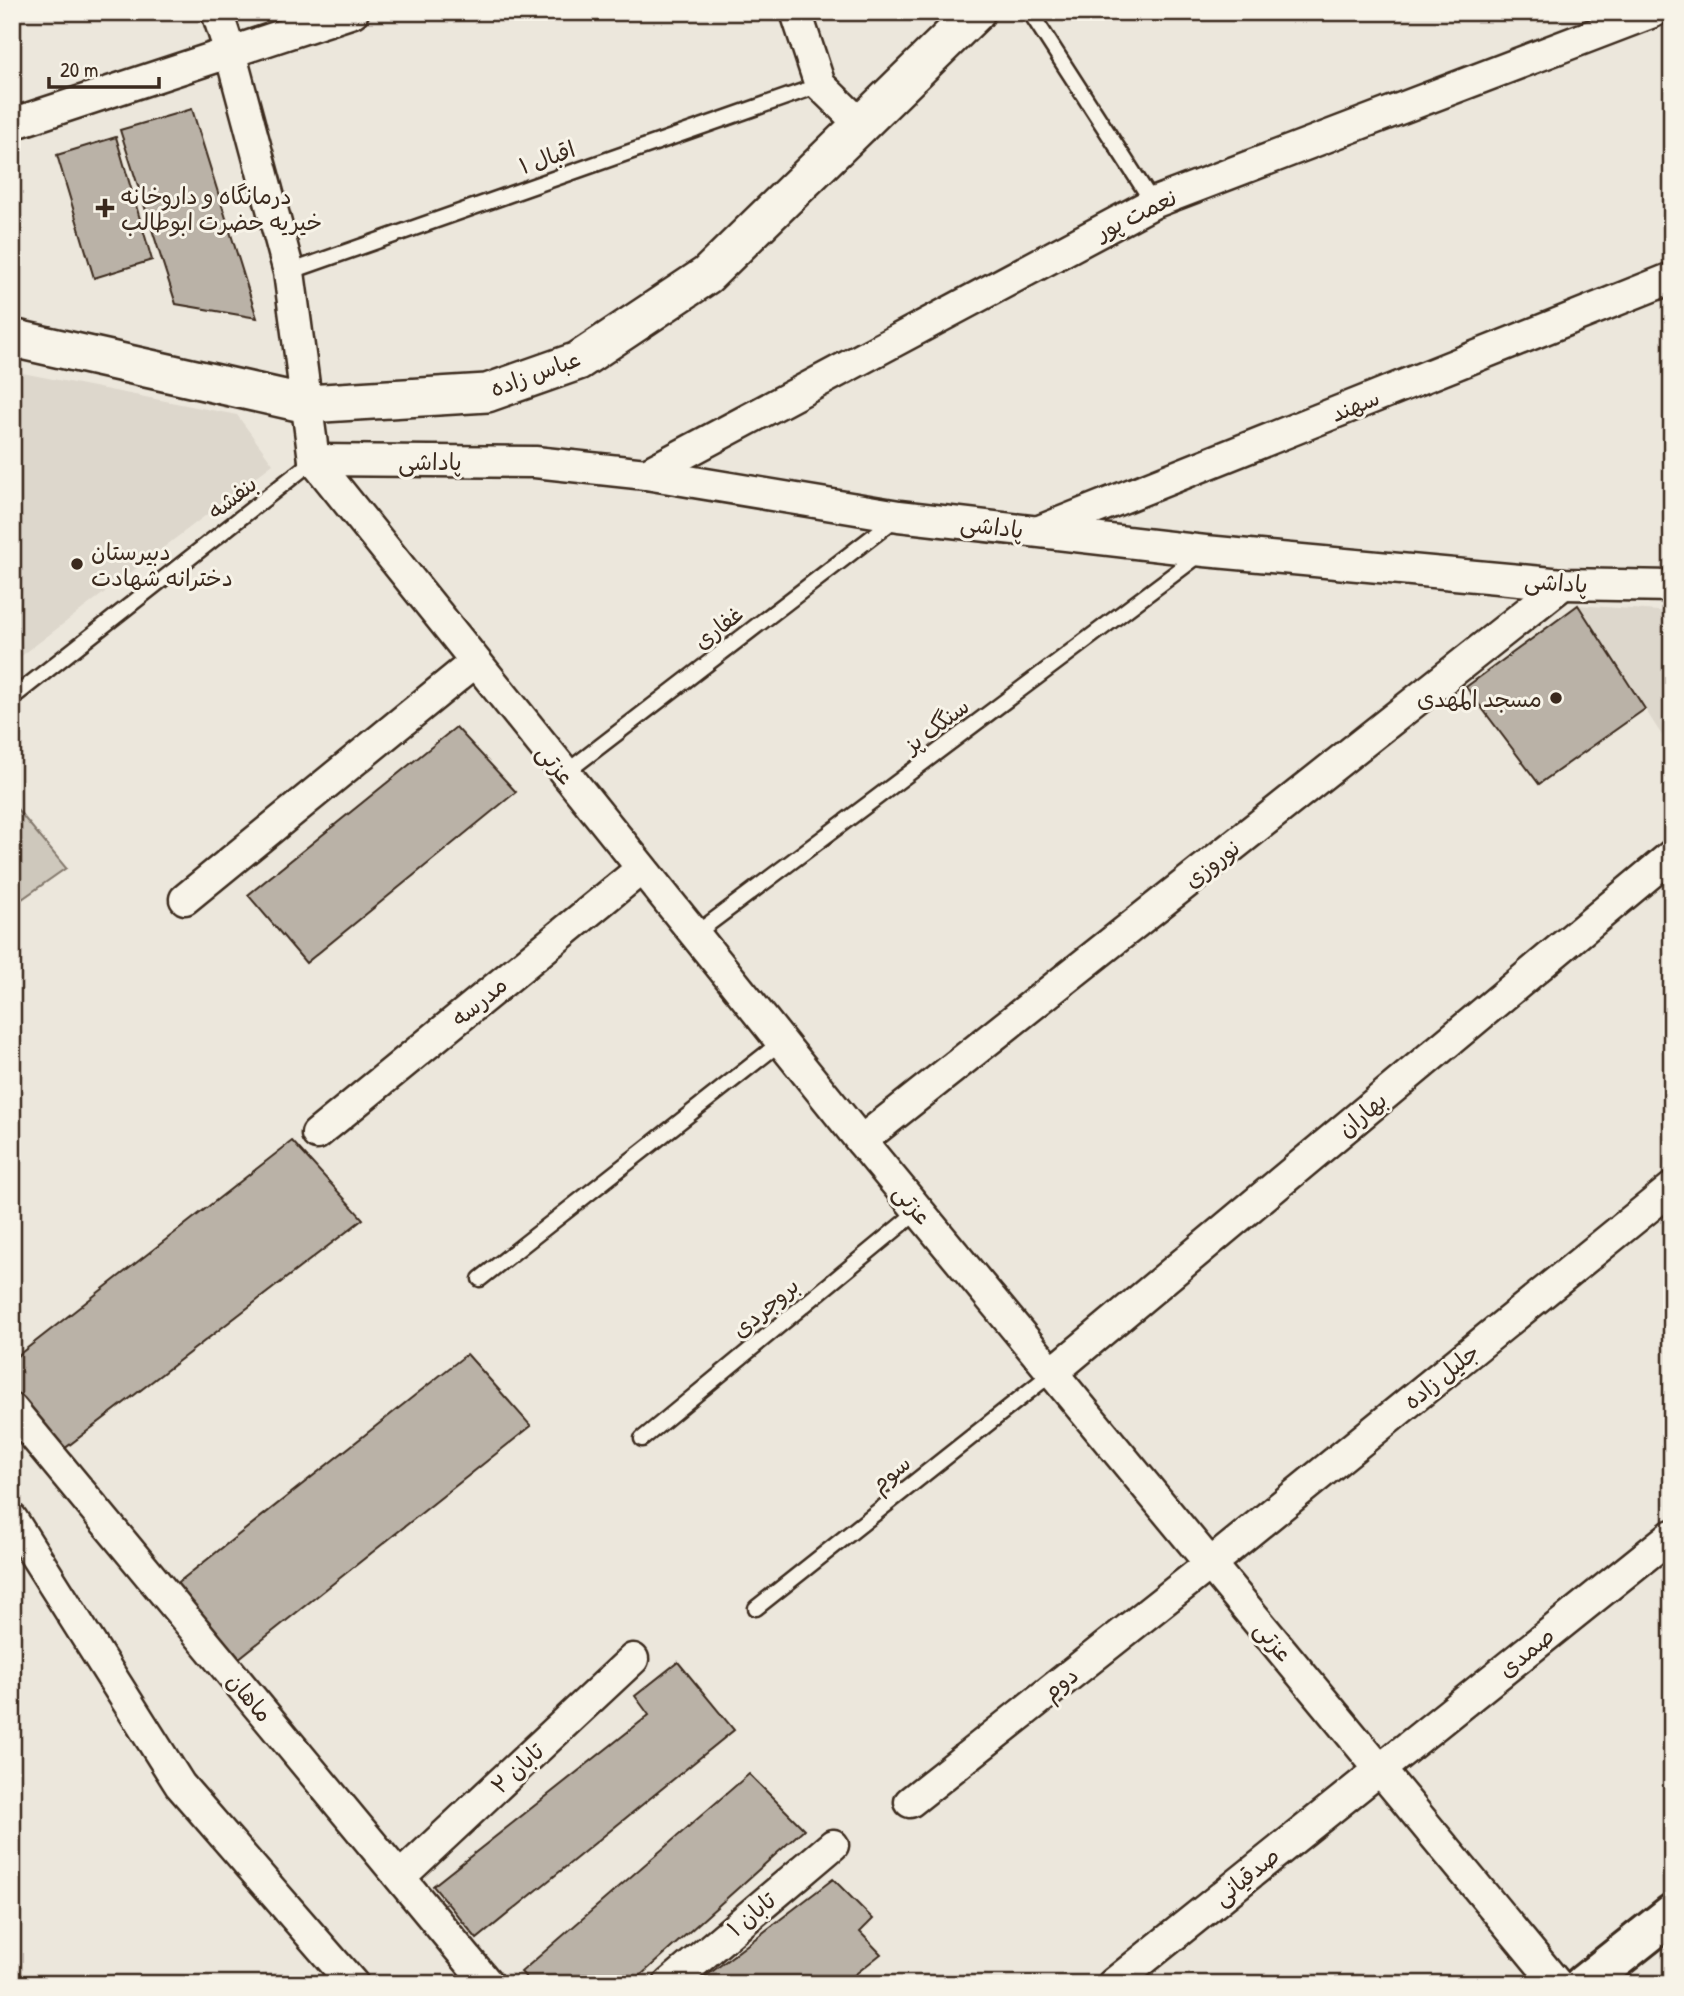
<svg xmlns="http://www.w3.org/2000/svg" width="1684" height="1996" viewBox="0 0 1684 1996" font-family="'Patrick Hand','Playpen Sans Arabic',sans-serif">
<rect width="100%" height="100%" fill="#ece7dc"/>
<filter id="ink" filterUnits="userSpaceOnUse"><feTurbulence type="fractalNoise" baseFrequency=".0143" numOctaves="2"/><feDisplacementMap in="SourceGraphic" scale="14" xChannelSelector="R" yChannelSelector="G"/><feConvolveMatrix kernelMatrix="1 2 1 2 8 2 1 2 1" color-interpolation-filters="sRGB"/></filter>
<g filter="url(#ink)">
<g fill="#ddd7cc">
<polygon points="12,371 237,415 273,464 12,663"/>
<polygon points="1578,605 1672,612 1672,751"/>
</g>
<polygon fill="#cec8bc" stroke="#84796d" stroke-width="2" points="12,803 66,868 12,906"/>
<g fill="#bab2a7" stroke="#3b2a1e" stroke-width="2">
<polygon points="192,109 257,318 176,304 120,130"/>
<polygon points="116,137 152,260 94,278 57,155"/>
<polygon points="1578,605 1645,709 1539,784 1466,687"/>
<polygon points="456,727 516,792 306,963 248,895"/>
<polygon points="292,1141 363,1219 55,1456 12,1404 12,1360"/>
<polygon points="467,1354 531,1426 233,1663 170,1589"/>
<polygon points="678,1662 734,1730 477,1939 433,1886 649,1715 635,1696"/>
<polygon points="749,1774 804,1829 631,1984 532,1984 521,1972"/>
<polygon points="833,1879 873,1919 860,1932 881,1954 843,1984 696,1984"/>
</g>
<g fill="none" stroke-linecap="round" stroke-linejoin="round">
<g stroke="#3b2a1e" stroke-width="19">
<g id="service">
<polyline points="1030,12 1153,203"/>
<polyline points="289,272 820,85"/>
<polyline points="12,698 314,460"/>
<polyline points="564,774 898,517"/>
<polyline points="694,935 1202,553"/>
<polyline points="480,1279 781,1042"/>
<polyline points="642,1439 918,1211"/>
<polyline points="756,1608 1052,1373"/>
</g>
</g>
<g stroke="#3b2a1e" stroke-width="35">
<g id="minor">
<polyline points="217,12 230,52 289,272 314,460 861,1141 1557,1984"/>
<polyline points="796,12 820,85 861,125"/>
<polyline points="12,124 353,12"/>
<polyline points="314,460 535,462 646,474 899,516 1205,551 1563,584 1672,586"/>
<polyline points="646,474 1153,203 1653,12"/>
<polyline points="1042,530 1672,278"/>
<polyline points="185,899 475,662"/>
<polyline points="317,1134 641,869"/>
<polyline points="861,1141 1563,584"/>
<polyline points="1052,1373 1672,855"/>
<polyline points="12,1409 488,1984"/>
<polyline points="12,1519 180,1785 353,1984"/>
<polyline points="910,1802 1210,1564 1672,1188"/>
<polyline points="400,1877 633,1659"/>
<polyline points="669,1984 833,1845"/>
<polyline points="1113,1984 1672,1535"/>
</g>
</g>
<g stroke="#3b2a1e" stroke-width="42">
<polyline id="tertiary" points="12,338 307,404 487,393 578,361 707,275 976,12"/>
</g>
<g stroke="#3b2a1e" stroke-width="44">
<polyline id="secondary" points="1584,1984 1672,1914"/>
</g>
<use href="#service" stroke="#f7f3e8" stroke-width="14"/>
<use href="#minor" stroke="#f7f3e8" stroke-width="30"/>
<use href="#tertiary" stroke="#f7f3e8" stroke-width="37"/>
<use href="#secondary" stroke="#f7f3e8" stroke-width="38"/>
</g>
</g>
<g fill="#3b2a1e" stroke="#f7f3e8" stroke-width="2.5">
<path d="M101.5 197.5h7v7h7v7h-7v7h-7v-7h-7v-7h7z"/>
<circle cx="77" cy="564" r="7"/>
<circle cx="1556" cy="698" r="7"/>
</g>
<g text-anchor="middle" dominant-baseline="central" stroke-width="6" stroke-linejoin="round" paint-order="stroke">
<g font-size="23" fill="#3b2a1e" stroke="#f7f3e8">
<text transform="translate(547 157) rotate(-19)">اقبال ۱</text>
<text transform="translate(1136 214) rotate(-26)">نعمت پور</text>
<text transform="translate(535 373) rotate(-20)">عباس زاده</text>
<text transform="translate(1355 405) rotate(-22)">سهند</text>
<text x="430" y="461">پاداشی</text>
<text transform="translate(232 497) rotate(-38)">بنفشه</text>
<text transform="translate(992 526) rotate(7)">پاداشی</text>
<text transform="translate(1556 582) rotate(4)">پاداشی</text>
<text transform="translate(718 627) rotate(-38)">غفاری</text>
<text transform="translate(936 725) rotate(-37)">سنگک پز</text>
<text transform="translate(556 764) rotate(51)">عزتی</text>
<text transform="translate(1212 863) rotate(-38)">نوروزی</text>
<text transform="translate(479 1001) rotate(-39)">مدرسه</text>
<text transform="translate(1362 1114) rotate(-40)">بهاران</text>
<text transform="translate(913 1204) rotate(50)">عزتی</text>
<text transform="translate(765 1307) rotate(-40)">بروجردی</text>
<text transform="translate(1441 1376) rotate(-39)">جلیل زاده</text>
<text transform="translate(890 1473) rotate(-39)">سوم</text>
<text transform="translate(1274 1641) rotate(50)">عزتی</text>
<text transform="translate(1526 1652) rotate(-39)">صمدی</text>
<text transform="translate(1060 1683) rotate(-38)">دوم</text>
<text transform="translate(250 1697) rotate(50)">ماهان</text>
<text transform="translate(517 1768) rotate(-43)">تابان ۲</text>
<text transform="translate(1246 1876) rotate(-39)">صدقیانی</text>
<text transform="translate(751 1914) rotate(-40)">تابان ۱</text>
</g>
<g font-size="23" fill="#3b2a1e" stroke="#f7f3e8" text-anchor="start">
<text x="121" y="195">درمانگاه و داروخانه<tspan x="121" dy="26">خیریه حضرت ابوطالب</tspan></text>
<text x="91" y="551">دبیرستان<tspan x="91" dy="26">دخترانه شهادت</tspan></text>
<text x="1542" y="698" text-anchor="end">مسجد المهدی</text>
</g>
</g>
<rect width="1684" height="1996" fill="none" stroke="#f7f3e8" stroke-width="42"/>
<rect x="21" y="21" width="1642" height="1954" fill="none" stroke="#3b2a1e" stroke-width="2.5" filter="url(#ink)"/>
<path d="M49 77v10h110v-10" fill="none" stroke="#3b2a1e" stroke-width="3.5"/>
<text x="60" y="77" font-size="21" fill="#3b2a1e" stroke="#f7f3e8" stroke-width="5" paint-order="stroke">20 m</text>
</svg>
